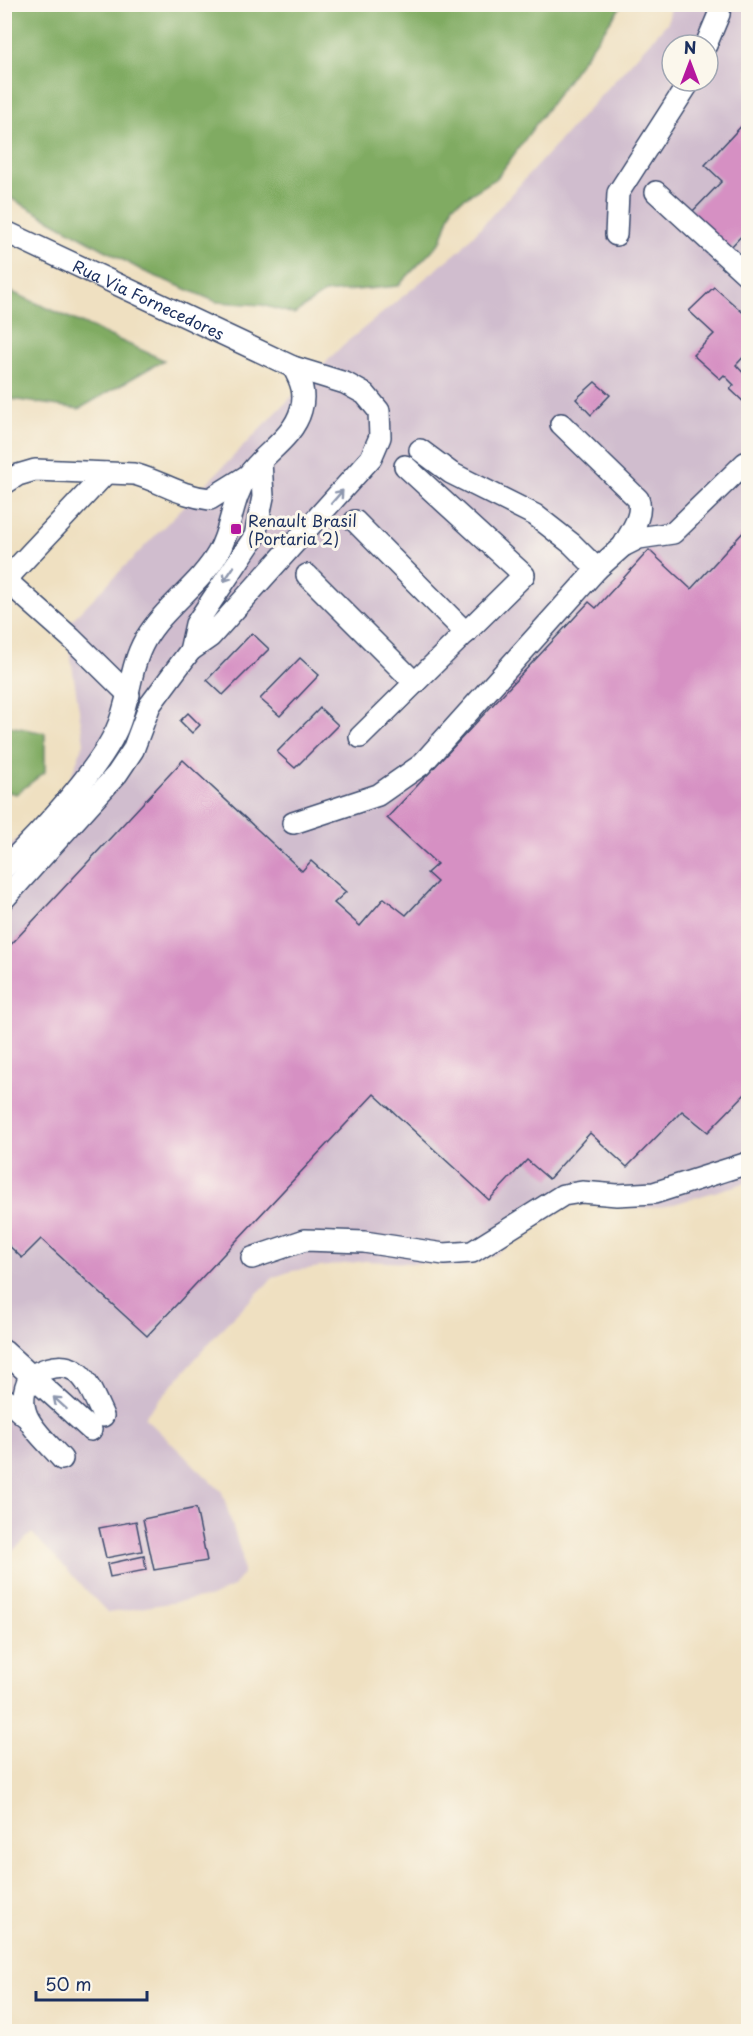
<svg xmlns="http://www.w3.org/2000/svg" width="753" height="2036" viewBox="0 0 753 2036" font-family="'Playpen Sans',sans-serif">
<rect width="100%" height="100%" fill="#fbf7ec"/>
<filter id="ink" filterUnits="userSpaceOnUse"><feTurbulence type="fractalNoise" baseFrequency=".0167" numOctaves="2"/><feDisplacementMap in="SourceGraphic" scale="12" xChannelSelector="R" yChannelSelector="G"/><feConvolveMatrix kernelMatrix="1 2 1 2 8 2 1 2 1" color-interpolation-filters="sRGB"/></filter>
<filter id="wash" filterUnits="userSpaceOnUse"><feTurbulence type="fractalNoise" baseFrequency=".008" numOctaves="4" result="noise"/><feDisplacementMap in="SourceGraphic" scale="24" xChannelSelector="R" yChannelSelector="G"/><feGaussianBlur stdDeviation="1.35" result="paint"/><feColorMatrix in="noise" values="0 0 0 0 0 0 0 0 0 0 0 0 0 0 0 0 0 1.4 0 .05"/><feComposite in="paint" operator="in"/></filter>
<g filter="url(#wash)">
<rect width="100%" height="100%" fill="#efe0c1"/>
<path fill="#d0bdce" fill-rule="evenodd" d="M 671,5 L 748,5 L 748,1182 L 667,1206 L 635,1209 L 606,1203 L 584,1202 L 563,1209 L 498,1253 L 477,1264 L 458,1268 L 433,1264 L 365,1261 L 292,1271 L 274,1277 L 226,1324 L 144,1417 L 222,1492 L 242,1556 L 243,1574 L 232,1587 L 213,1596 L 108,1613 L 32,1533 L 7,1556 L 5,1563 L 5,850 L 50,810 L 71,776 L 84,743 L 66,626 L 343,345 L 460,250 L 668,22 ZM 672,45 L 708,45 L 708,81 L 672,81 Z"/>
<g fill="#80ab62" stroke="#4e6d60" stroke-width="1.5">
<polygon points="4,5 5,4 622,5 497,178 453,205 441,241 398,286 324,293 294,314 262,305 217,302 143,271 5,195"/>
<polygon points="5,289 164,360 79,409 5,398"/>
<polygon points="4,725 45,733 45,772 16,794 5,791"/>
</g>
<g id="blocks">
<g fill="#d690c3">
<polygon points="748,119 748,229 729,249 691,213 722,181 705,165"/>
<polygon points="714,287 748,317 748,352 736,365 748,378 748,406 730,389 734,385 724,375 720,379 693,355 714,334 689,311"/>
<polygon points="595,382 610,395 591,415 576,399"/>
<polygon points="748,527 748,1091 708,1132 682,1111 627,1167 590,1133 549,1179 527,1160 489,1200 374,1094 147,1336 41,1239 22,1258 4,1241 4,952 183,760 302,871 311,861 346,892 334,903 360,926 384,898 406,915 437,882 427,873 437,864 387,818 589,602 596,608 649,550 691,589"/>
<polygon points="252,633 269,649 223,695 207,680"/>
<polygon points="300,658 319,675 280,716 260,699"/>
<polygon points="320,708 338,725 295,768 277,752"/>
<polygon points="188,713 200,725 192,733 180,721"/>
<polygon points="196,1508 207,1561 154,1570 143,1519"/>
<polygon points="136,1521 142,1551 106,1558 99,1528"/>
<polygon points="144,1556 146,1570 110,1577 107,1564"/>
</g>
</g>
</g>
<g filter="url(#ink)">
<use href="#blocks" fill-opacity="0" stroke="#3b4a6d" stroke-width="1.5"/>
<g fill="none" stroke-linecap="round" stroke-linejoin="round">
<g stroke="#3b4a6d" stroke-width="24">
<g id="minor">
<polyline points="706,45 719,14 720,4"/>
<polyline points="656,192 748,276"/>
<path id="s1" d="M 4,231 L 293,367 L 345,383 L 365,394 L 379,411 L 380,437 L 371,458 L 210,637 L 190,651 L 196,624 L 255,536 L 263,497 L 261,461"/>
<polyline points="616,235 618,193 690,81"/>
<path d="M 561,424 L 638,499 C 644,515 631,531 623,546"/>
<polyline points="420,450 451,473 535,515 572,544 597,569 623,546 639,538 673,533 745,463"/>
<polyline points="106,473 12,573 9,583 71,638 129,695"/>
<path d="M 4,484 L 18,475 L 35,470 L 134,474 C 163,482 177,495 210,499 L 247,476"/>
<polyline points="355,521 466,633"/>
<polyline points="307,575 415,683"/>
<polyline points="360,737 524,575 405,466"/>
<polyline points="293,823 378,795 421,765 597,569"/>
<path d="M 4,868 C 38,835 97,772 116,731 C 130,702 129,668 145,640 C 164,607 199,586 218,553 C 232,529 231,500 247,477 C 262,454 293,439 301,410 C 306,394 301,381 293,367"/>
<polyline points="4,899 117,774 133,750 150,705 190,651"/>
<polyline points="252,1258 305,1240 364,1242 444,1254 472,1252 563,1195 582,1192 617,1195 654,1193 748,1163"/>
<polyline points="4,1351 91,1430"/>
<polyline points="4,1398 25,1416"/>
<path d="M 62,1459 C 38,1432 11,1414 30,1376 C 76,1351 86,1378 103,1416"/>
</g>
</g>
<use href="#minor" stroke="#fff" stroke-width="21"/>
</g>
<defs><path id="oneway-shaft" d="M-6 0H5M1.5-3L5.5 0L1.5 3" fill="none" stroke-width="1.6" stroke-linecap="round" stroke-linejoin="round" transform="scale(1.5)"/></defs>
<g stroke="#8d97ae">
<use href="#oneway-shaft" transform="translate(337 497) rotate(-49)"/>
<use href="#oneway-shaft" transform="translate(229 574) rotate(124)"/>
<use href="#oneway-shaft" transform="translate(60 1403) rotate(-138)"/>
</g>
</g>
<rect fill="#b5179e" stroke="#fbf7ec" stroke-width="2" x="230" y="523" width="12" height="12" rx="3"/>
<g text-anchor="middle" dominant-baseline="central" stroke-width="6" stroke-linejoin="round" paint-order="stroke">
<g font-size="16" fill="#1b2f5e" stroke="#fbf7ec">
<text stroke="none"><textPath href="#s1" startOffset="160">Rua Via Fornecedores</textPath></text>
</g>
<g font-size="16" fill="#1b2f5e" stroke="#fbf7ec" text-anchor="start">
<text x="248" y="520">Renault Brasil<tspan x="248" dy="18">(Portaria 2)</tspan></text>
</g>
</g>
<rect width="753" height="2036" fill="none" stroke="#fbf7ec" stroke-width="24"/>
<g transform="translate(690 63)"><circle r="28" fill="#fbf7ec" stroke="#a1a7b3" stroke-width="1.5"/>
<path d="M0-4.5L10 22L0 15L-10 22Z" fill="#b5179e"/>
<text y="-9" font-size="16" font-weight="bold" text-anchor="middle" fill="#1b2f5e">N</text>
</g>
<path d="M36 1991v9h111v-9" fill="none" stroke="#1b2f5e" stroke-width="3"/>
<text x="45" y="1991" font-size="18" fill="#1b2f5e" stroke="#fbf7ec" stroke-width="4.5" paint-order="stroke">50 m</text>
</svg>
